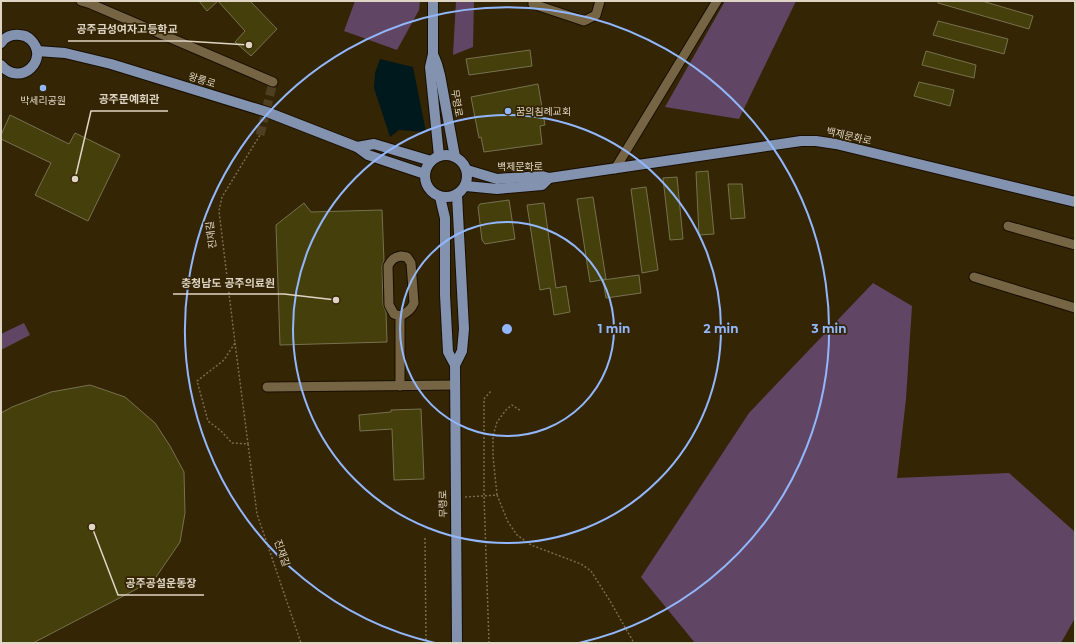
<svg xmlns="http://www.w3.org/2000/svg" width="1076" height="644" viewBox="0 0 1076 644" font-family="Montserrat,'Noto Sans KR',sans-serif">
<rect width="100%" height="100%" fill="#342505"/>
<g fill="#604664">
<polygon points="355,1 420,1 419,10 397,50 344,31"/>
<polygon points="456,1 474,1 473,47 453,55"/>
<polygon points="725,1 796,1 739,119 665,107"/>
<polygon points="873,283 912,306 906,399 897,478 1009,473 1075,532 1075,618 1061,643 695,643 641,577 749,413"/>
<polygon points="24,323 30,335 1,350 1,334"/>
</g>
<polygon fill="#00191c" points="380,59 413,67 426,132 399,130 390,137 374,88 375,73"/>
<g fill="#453f0c" stroke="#76724f">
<polygon points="199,1 250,1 277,29 251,56 235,42 245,31 218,1 207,11"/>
<polygon points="938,1 982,1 1033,16 1029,29 938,3"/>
<polygon points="938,21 1008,39 1004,54 933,35"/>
<polygon points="530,50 532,66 469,75 466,59"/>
<polygon points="926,51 976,65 974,78 922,65"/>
<polygon points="919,82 954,90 950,106 914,96"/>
<polygon points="538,84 545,125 540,126 542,144 484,152 481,137 479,138 471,97"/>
<polygon points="10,115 69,144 75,133 120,155 88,221 35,195 51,163 1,139 1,135"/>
<polygon points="708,171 714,234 699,235 696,172"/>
<polygon points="677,177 683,239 670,240 663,178"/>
<polygon points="728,184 742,184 745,218 731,219"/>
<polygon points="646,187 658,270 642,273 631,189"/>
<polygon points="593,197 606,279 590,282 577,199"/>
<polygon points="509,200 515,239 485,244 482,240 478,207 480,204"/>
<polygon points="304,203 311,212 382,210 384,261 382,266 383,305 386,312 387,342 280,345 276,225"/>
<polygon points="544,203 556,288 566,286 570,312 554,315 550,288 540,290 527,205"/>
<polygon points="639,275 641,293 606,298 603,280"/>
<polygon points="90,385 125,397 155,423 170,446 184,472 185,513 180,542 154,580 33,643 1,643 1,413 12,407 51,392"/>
<polygon points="421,409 424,479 394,480 392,429 360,431 359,415 391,412 391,410"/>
</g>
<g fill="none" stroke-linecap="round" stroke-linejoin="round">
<polyline stroke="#4e3f22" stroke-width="9" stroke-dasharray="9 4.5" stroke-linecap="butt" points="260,135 273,82"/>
<g stroke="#190f00" stroke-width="11">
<g id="minor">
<polyline points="81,1 91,4 273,82"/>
<polyline points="533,1 533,4 584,21 596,15 600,1"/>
<polyline points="615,169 717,1"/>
<polyline points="1008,226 1075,245"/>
<path d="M 401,256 L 407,257 L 411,263 L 414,303 C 411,310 407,313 400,316 L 394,314 L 389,305 L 388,266 C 391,260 394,257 401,256 Z"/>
<polyline points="974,277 1075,308"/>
<polyline points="400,386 400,316"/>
<polyline points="267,387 455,385"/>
</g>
</g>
<g stroke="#190f00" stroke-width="12">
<g id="major">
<polyline points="433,1 433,54 430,67 439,156"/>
<path d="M 1,43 C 5,37 12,34 20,35 C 24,35 28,37 31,40 C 50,59 21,88 1,65"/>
<polyline points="37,51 65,53 111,64 267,112 357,147 368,155 425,174"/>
<polyline points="433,54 437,64 440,75 455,157"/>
<polyline points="357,147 374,144 431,161"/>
<circle cx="446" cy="176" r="21"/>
<polyline points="467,170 497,179 542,176 549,178 801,141 816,141 836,144 1075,202"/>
<polyline points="466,186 497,189 542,185 549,178"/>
<polyline points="440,197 445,218 445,295 448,352 455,365 457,643"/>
<polyline points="455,365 462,351 464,329 457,195"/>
</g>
</g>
<g stroke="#786b51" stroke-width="1.5" stroke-dasharray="2 2" stroke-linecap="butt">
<polyline points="235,343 248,444 232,443 221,431 208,421 197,381 224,360 235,343 219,211 222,197 260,135"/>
<polyline points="248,444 257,514 301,643"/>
<polyline points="497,495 493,456 493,436 497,422 506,410 512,405 521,411"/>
<polyline points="465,497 497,495 508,522 517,535 531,545 581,564 591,571 610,601 634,643"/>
<polyline points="425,538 426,643"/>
<polyline points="489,643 484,496 484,399 492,390"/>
</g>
<use href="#minor" stroke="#766545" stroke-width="9"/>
<use href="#major" stroke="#8392af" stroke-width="10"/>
</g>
<g fill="none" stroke="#92b7fd" stroke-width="2">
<circle cx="507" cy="329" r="107"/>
<circle cx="507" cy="329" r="214"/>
<path d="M435 643A322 322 0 1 1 579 643"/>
</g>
<g fill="#92b7fd" stroke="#342505" stroke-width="1.5">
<circle cx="43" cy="88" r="4"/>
<circle cx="508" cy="111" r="4"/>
</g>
<g text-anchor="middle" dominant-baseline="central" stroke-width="3.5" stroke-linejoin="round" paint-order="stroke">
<g font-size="10" fill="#dfd5c4" stroke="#342505">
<text transform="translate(202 80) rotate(17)">왕릉로</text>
<text transform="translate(457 103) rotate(80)">무령로</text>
<text transform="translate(849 136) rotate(13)">백제문화로</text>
<text x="520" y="166">백제문화로</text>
<text transform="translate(211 235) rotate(-97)">진재길</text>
<text transform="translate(443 504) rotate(-91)">무령로</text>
<text transform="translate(282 553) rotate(71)">진재길</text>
</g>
<g font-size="10" fill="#dfd5c4" stroke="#342505">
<text x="43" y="100">박세리공원</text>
<text x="516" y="111" text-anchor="start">꿈의침례교회</text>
</g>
</g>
<circle cx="507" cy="329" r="6" fill="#92b7fd" stroke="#342505" stroke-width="2"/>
<g font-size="12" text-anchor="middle" font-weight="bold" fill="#92b7fd" stroke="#342505" stroke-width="3.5" stroke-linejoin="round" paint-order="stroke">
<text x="614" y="333">1 min</text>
<text x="721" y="333">2 min</text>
<text x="829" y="333">3 min</text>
</g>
<path fill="none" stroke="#dfd5c4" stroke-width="1.5" d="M249 45L185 41H68M75 179L91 111H168M336 300L284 294H173M92 527L118 595H204"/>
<g fill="#dfd5c4" stroke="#342505" stroke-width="1.5">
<circle cx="249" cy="45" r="4"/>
<circle cx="75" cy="179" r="4"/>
<circle cx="336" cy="300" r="4"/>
<circle cx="92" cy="527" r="4"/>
</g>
<g font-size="11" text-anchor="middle" font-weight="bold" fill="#dfd5c4" stroke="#342505" stroke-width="3.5" stroke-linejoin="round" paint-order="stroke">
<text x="127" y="33">공주금성여자고등학교</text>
<text x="129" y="103">공주문예회관</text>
<text x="228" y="287">충청남도 공주의료원</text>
<text x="161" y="587">공주공설운동장</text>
</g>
<rect width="1076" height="644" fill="none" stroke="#dfd5c4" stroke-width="4"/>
</svg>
